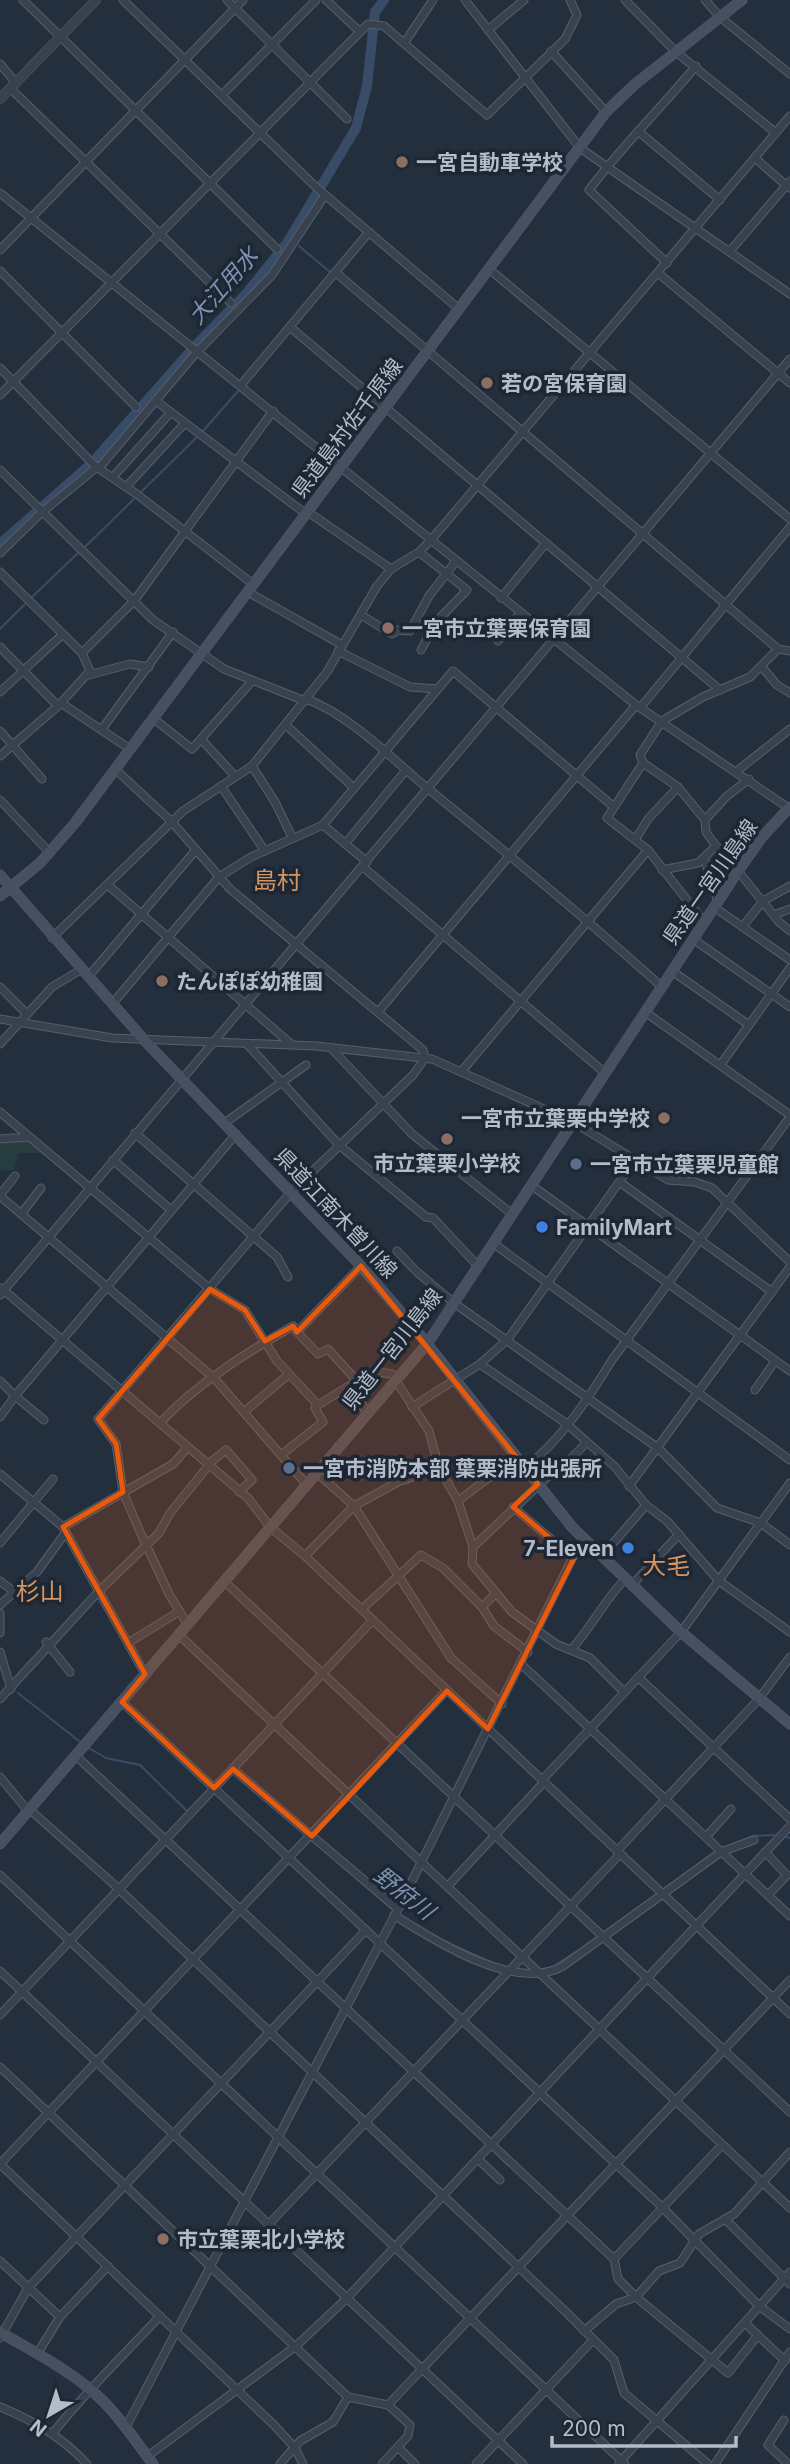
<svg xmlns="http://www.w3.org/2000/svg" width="790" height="2464" viewBox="0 0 790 2464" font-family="Inter,'Noto Sans JP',sans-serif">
<rect width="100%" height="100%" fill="#242f3e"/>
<polygon fill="#263c3f" points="29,1139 43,1153 19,1153 14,1170 0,1171 0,1144"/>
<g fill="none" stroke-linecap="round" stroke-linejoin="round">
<g stroke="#394c67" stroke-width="2">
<polyline points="299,246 331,273"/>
<polyline points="202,432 239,390"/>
<polyline points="139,494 196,438"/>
<polyline points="83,549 134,499"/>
<polyline points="30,599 78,553"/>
<polyline points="0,629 25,604"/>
<polyline points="18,1693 79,1741"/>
<polyline points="89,1748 106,1758 140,1765 187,1811"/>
<polyline points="786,1837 790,1838"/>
<polyline points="723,1848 753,1836 774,1835"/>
<polyline points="697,1865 712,1854"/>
<polyline points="355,1877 393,1910"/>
<polyline points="446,1942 495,1964"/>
<polyline points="557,1964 576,1952"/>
</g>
<polyline stroke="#394c67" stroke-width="10" points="0,544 92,463 195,346 246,294 287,243 356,128 367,86 375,12 384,0"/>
<g stroke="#565f6c" stroke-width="9">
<g id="minor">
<polyline points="23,0 277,249"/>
<polyline points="123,0 317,188 459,309"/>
<polyline points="227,0 347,119"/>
<polyline points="326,0 359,31"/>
<polyline points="465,0 580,148 790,294"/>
<polyline points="625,0 676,52 776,133"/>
<polyline points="705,0 720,17 790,74"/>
<polyline points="488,30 524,0"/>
<polyline points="405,42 433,0"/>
<polyline points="551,51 606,112"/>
<polyline points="0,64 16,83"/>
<polyline points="11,89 231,303"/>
<polyline points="222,95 316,0"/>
<polyline points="638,131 720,200"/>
<polyline points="755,158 789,188"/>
<polyline points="0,193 636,705 790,809"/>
<polyline points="0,250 243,0"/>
<polyline points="730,251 790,181"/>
<path d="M 667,263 L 589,190 C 622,146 661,108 696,66"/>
<polyline points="489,269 790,519"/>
<polyline points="0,271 136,407"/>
<polyline points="335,272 778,649 790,651"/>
<polyline points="658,273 790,383"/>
<polyline points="290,327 720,690"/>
<polyline points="0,368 95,466 138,495 253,584"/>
<polyline points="241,385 369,232"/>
<polyline points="0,395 368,24 384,26 487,115 565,39 577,15 570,0"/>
<polyline points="156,401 306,514"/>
<polyline points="99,468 195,354 272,275 325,195"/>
<polyline points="0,470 153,620 224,669 305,701"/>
<polyline points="113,477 171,412"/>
<polyline points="126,487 185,423"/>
<polyline points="308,512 391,569"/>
<polyline points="419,552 467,590 437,621 421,650"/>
<polyline points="0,553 41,513 97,467"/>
<polyline points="0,572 82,653 134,601 273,411"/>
<polyline points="248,592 342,645"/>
<polyline points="501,598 546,543"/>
<polyline points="361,615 392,634 398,630 410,631 429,596 456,561"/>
<polyline points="498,641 520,613"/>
<polyline points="0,647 58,706"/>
<polyline points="338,651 410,687 438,689"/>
<polyline points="762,667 777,685 790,693"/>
<polyline points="85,676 130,664 149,667"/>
<polyline points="0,692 62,635"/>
<path d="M 307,699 C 352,717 389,756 426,787 C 506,852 585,918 662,987"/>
<polyline points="61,703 130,749"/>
<polyline points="640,708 790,527"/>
<polyline points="153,718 192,749 201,739 234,775"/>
<polyline points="286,725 354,788"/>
<polyline points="102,729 173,632"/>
<polyline points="0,731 42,779"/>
<polyline points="201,739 252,681"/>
<polyline points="0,756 58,706 90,671 82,653"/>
<polyline points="643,763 607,818 648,850 704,922"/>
<polyline points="115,769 172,822 230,889 423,1050 425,1058 413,1075 291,1192 98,1419 116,1444 123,1492 141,1534 169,1594 188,1625"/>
<polyline points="737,771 790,729"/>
<polyline points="221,786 265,851"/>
<polyline points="0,800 50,853"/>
<polyline points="705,820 726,797 749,779"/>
<polyline points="323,825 367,862"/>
<polyline points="292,837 275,802 252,766 327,672 377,586 391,569 419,552 431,540 790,116"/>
<polyline points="635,840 648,819 678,787"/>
<polyline points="345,844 406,770"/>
<polyline points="705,860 718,902"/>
<polyline points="363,867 605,1073"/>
<polyline points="741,867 716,846 706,832 705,820 678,787 643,763 640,755 662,721 703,697 750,677 778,649"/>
<polyline points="662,870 698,863 716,846"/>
<polyline points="738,871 779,922 790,931"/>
<polyline points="109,886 291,1044"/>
<polyline points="714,907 790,960"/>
<polyline points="774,915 790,909"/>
<polyline points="743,926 763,901 790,886"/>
<polyline points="52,938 183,811 252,766"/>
<polyline points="693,939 790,1007"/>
<polyline points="672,971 749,1025"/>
<polyline points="88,977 195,851"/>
<polyline points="0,987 27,1014"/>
<polyline points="113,1003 219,877 251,857 323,825 453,671 614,807"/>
<polyline points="378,1012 636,705"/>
<polyline points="645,1012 790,1115"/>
<polyline points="0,1019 112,1038 316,1046 432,1059 573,1122 668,1180 695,1182 712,1188 790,1262"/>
<polyline points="0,1044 52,987 82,969"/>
<polyline points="247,1044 339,1145 426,1217 433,1218 478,1266"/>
<polyline points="331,1048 412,1134 512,1214"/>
<polyline points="721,1064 790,968"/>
<polyline points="461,1072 648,850"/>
<polyline points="0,1112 210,1289 245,1310 277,1361 318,1405 315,1408 323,1422 281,1455"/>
<polyline points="226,1122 306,1065"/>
<polyline points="135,1133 277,1257 288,1277"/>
<polyline points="0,1139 29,1137"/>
<polyline points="113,1160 171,1210"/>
<polyline points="621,1183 772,1292"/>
<polyline points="531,1185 790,1371"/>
<polyline points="0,1195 15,1176"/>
<polyline points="0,1196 214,1378 307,1485"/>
<polyline points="22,1213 41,1188"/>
<polyline points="493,1243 790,1460"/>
<polyline points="397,1251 417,1272 454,1303 658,1448 717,1508 761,1523 790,1545"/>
<polyline points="1,1288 248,1498 270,1527 305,1556 790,2014"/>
<polyline points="0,1295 790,359"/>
<polyline points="297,1332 318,1354 328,1349 357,1381 377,1372 392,1374 397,1379"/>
<polyline points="480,1364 567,1424 615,1467 646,1505 667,1521 719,1581 790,1632"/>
<polyline points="0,1381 15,1396 0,1417"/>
<polyline points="396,1381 429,1431 439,1468 458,1501 473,1547 472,1564 512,1612 556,1644 590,1658 624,1692"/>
<polyline points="353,1384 367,1415"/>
<polyline points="755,1390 775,1361"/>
<polyline points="318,1405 357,1381"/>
<polyline points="412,1407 480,1364 508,1339 634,1161"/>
<polyline points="244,1412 289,1374"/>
<polyline points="44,1420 15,1396 236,1134"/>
<path d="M 160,1423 C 196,1384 247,1352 293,1326 L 297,1332 L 361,1266"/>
<polyline points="208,1464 226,1450 252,1480 239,1492"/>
<path d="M 525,1468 C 561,1440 588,1399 612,1360 L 790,1117"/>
<polyline points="317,1473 354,1506 451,1658 502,1704"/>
<polyline points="0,1474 63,1527 145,1674"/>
<polyline points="629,1486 790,1267"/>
<polyline points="458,1501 516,1457"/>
<polyline points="513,1507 557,1544 577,1552"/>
<polyline points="63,1527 173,1464 188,1447"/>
<polyline points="0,1543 53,1479"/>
<polyline points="473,1547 558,1467 562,1468 587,1442"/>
<polyline points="305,1556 354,1506 398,1482 439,1468"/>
<polyline points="602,1556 646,1505"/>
<polyline points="0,1581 13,1591"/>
<polyline points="225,1582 790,2112"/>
<polyline points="632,1585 679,1534"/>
<polyline points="0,1605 37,1572 66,1532"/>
<polyline points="482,1607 495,1594"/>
<polyline points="362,1609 421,1555 443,1568 482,1607 494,1626 528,1652"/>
<polyline points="0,1613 0,1633"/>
<polyline points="179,1635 790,2208"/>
<polyline points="46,1642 70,1672"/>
<polyline points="128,1643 180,1611"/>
<path d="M 572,1649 C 592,1626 604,1601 625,1579"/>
<polyline points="0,1652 11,1689"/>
<polyline points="521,1664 790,1916"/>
<polyline points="638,1677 790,1819"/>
<polyline points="0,1699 99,1591 159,1533 170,1513 209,1465"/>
<polyline points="122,1702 663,2208 759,2306 790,2329"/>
<polyline points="75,1755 614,2259 618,2279 636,2297 616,2304 584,2331"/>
<polyline points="233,1769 398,1909"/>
<polyline points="0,1777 28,1811"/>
<polyline points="542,1780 681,1632 790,1483"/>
<polyline points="29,1809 108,1879 566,2312 614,2360 624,2393 708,2464"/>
<polyline points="706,1837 731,1809"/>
<polyline points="617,1851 758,1700 790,1657"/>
<polyline points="765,1852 787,1875 768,1895"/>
<polyline points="0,1875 625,2464"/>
<polyline points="448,1886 544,1782"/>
<path d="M 394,1915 C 435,1941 516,1993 563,1966 L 721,1852 L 754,1840"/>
<polyline points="0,1971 523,2464"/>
<polyline points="0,2015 373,1620"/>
<polyline points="0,2067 348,2397 388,2405 410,2425 408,2436 382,2464"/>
<polyline points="478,2159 500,2180"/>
<polyline points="0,2164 447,1690"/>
<polyline points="0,2164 274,2425 295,2448 303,2464"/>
<polyline points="725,2219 790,2284"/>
<polyline points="269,2224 620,1854"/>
<polyline points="614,2259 722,2145"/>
<polyline points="0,2261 60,2317"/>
<polyline points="745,2323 785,2361"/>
<polyline points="758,2335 728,2373 636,2297 659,2271 680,2263 699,2234 734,2214 790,2152"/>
<polyline points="0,2338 28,2288 365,1931"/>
<polyline points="37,2354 60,2317 108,2266"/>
<polyline points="388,2405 790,1980"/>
<path d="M 0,2407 C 34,2421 62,2437 87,2464"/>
<polyline points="784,2420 768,2445 788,2464"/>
<polyline points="126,2427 398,1909 574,1555 587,1541"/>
<path d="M 53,2433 C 85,2392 124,2355 160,2316"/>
<polyline points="398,2447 415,2464"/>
<polyline points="148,2456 296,2346 346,2299 790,1826"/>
<polyline points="619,2463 790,2272"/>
<polyline points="280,2464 300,2441 333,2422 348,2397"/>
<polyline points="476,2464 593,2340"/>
<polyline points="715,2464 790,2352"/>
</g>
</g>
<g stroke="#565f6c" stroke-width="10">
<polyline id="tertiary" points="0,99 96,0"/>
</g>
<g stroke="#565f6c" stroke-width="11">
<g id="secondary">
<polyline points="0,875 145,1041 361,1266 412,1325 572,1527 681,1632 790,1724"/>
<polyline points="0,896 40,863 75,823 606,112 634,85 742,0"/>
<polyline points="0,1844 427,1344 738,871 762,837 790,807"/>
<path d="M 0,2332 C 35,2353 74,2372 103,2401 C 122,2420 137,2443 153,2464"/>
</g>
</g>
<use href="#minor" stroke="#38414e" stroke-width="7"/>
<use href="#tertiary" stroke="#38414e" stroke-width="9"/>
<use href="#secondary" stroke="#465061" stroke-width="10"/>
</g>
<path fill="#e8590c" fill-opacity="0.2" stroke="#e8590c" stroke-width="5" stroke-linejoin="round" d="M 361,1266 L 538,1484 L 513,1507 L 557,1544 L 577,1552 L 488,1729 L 447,1691 L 312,1836 L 233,1769 L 214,1788 L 122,1702 L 145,1674 L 63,1527 L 123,1492 L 116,1444 L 98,1419 L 210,1289 L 245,1310 L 265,1341 L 293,1326 L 297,1332 Z"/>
<g fill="#8d6e63" stroke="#1d2633" stroke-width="2.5">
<circle cx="402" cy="162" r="7"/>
<circle cx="487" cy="383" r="7"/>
<circle cx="388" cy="628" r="7"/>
<circle cx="162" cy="981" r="7"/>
<circle cx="664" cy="1118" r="7"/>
<circle cx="447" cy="1139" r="7"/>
<circle cx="163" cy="2239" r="7"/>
</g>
<g fill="#5c6f8a" stroke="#1d2633" stroke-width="2.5">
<circle cx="576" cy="1164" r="7"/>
<circle cx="289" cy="1468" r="7"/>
</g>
<g fill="#3f7fe0" stroke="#1d2633" stroke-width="2.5">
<circle cx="542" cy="1227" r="7"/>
<circle cx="628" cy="1548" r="7"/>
</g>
<g text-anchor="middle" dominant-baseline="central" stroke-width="7" stroke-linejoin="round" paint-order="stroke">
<g font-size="21" font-weight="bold" fill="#b4bcc9" stroke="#1d2633" text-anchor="start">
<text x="416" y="162">一宮自動車学校</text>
<text x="501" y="383">若の宮保育園</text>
<text x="402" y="628">一宮市立葉栗保育園</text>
<text x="176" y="981">たんぽぽ幼稚園</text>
<text x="650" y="1118" text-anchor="end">一宮市立葉栗中学校</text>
<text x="447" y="1163" text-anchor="middle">市立葉栗小学校</text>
<text x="590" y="1164">一宮市立葉栗児童館</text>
<text x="556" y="1227">FamilyMart</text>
<text x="303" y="1468">一宮市消防本部 葉栗消防出張所</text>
<text x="614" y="1548" text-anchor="end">7-Eleven</text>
<text x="177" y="2239">市立葉栗北小学校</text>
</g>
<g font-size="21" fill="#b4bcc9" stroke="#1d2633">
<text transform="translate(347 428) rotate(-53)">県道島村佐千原線</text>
<text transform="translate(710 882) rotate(-55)">県道一宮川島線</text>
<text transform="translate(336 1213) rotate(47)">県道江南木曽川線</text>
<text transform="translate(392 1349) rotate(-52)">県道一宮川島線</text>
</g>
<g font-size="23" font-style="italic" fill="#7c92b1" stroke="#1d2633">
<text transform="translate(223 286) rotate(-49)">大江用水</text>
<text transform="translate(404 1893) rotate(38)">野府川</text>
</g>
<g font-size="24" fill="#d59563" stroke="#1d2633">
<text x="277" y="880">島村</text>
<text x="666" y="1565">大毛</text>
<text x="40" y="1591">杉山</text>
</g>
</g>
<g transform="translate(49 2415) rotate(219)" stroke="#1d2633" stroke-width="5" paint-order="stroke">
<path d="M0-5L12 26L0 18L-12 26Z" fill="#b4bcc9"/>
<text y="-10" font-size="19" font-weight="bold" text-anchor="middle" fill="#b4bcc9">N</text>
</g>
<path d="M552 2436v10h184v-10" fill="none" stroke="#b4bcc9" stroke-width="3.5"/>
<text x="562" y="2436" font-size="21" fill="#b4bcc9" stroke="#1d2633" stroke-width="5" paint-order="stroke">200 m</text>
</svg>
